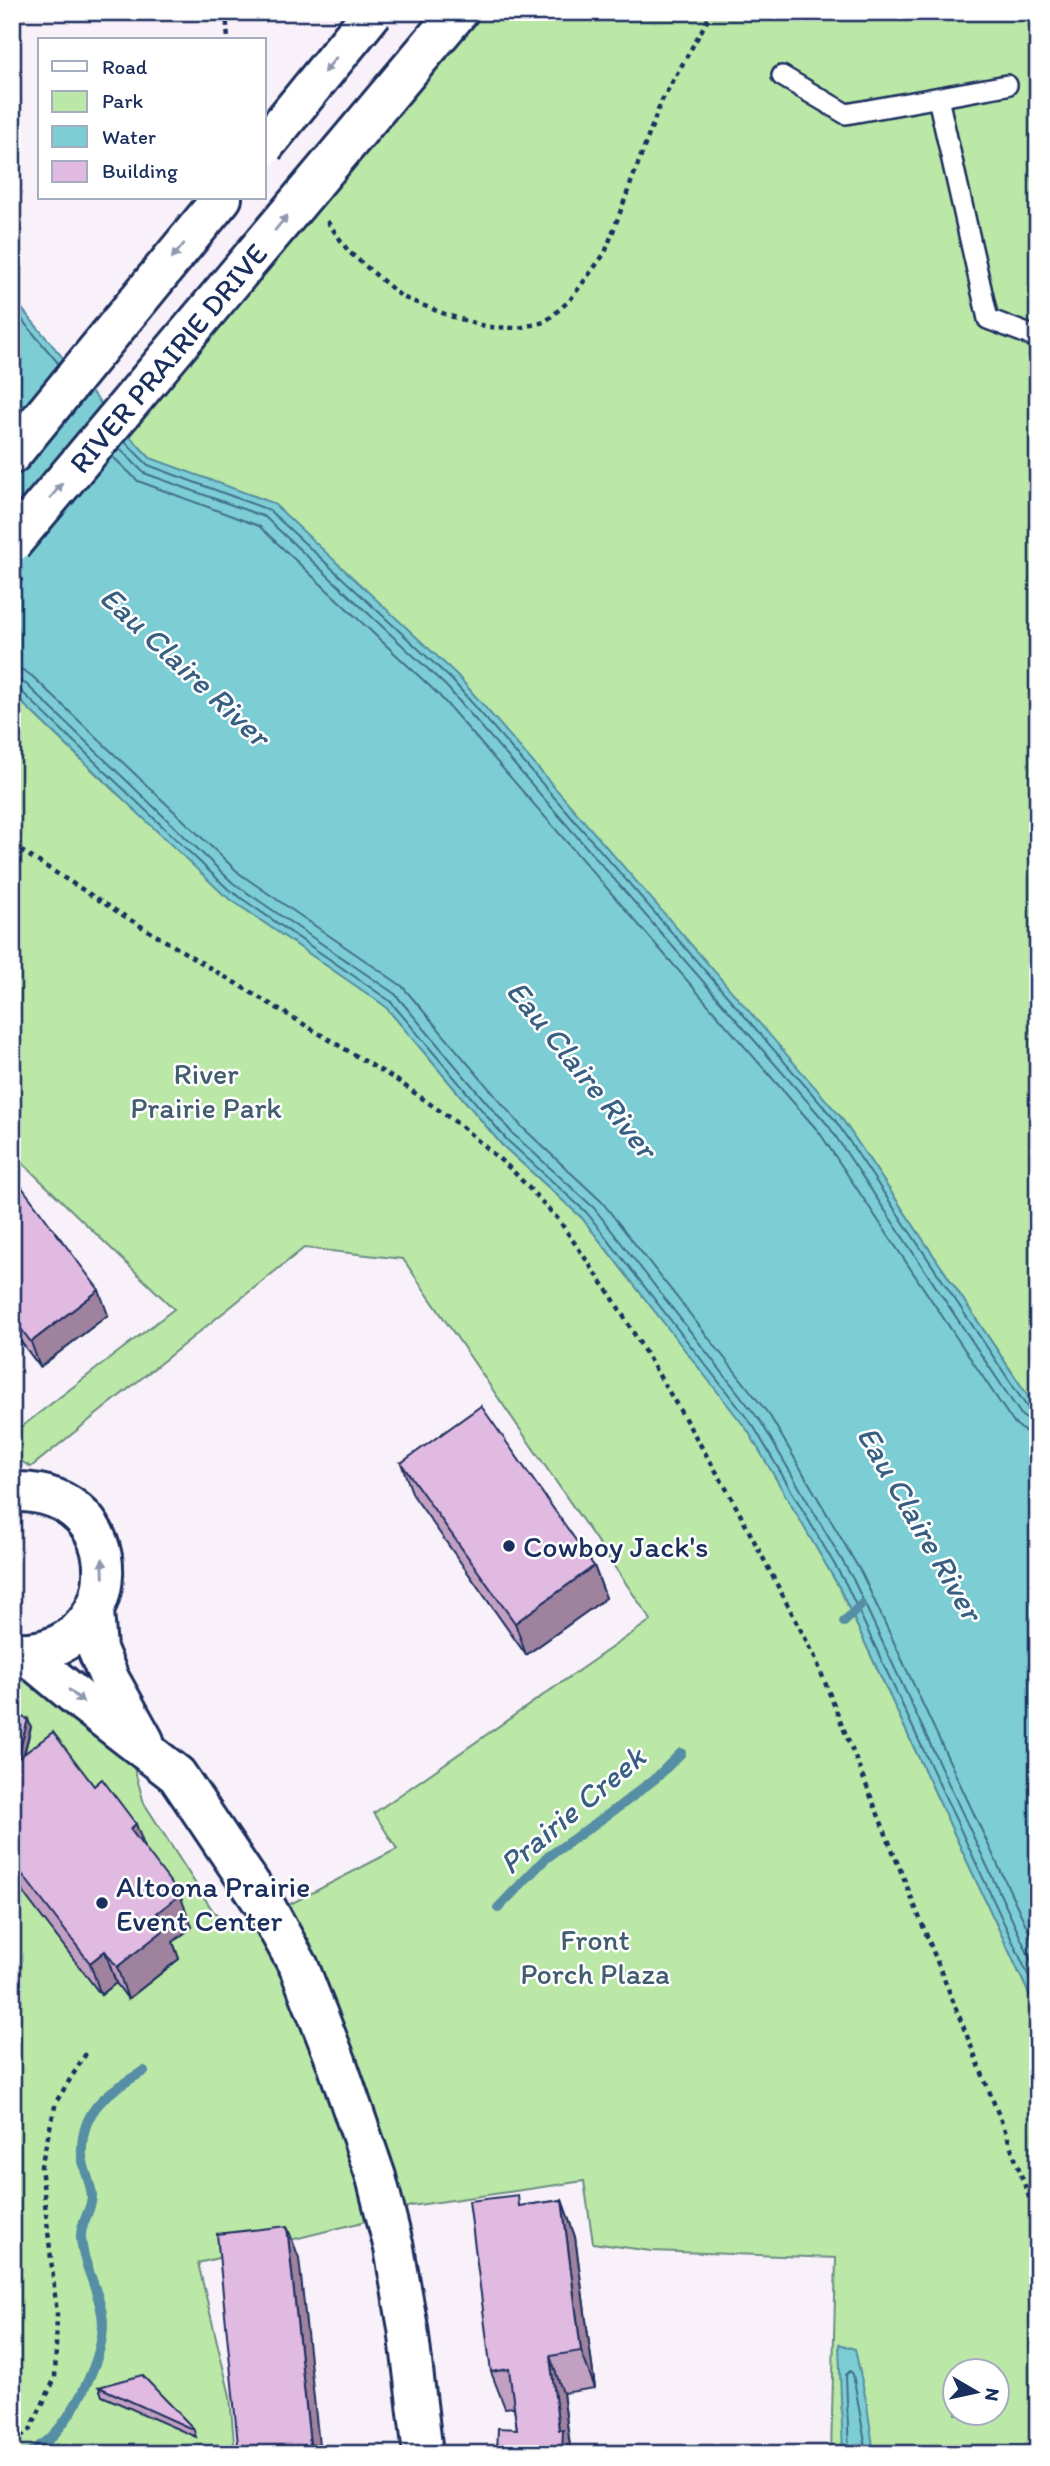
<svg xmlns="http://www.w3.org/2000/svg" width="1050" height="2466" viewBox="0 0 1050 2466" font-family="Itim,sans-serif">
<rect width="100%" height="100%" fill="#f9f1f9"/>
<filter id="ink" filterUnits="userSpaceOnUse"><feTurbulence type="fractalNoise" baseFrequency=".0143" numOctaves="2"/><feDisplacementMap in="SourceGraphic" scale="14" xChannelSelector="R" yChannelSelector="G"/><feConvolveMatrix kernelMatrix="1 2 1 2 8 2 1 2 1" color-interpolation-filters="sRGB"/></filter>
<g filter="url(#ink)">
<g fill="#bbe8a6" stroke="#6b8c82" stroke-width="2" fill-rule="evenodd">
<polygon points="466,12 1038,12 1038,1411 840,1116 273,503 150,458 120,426"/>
<path d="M 12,693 L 115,792 L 385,1006 L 502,1145 L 582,1218 L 749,1431 L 839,1587 L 1038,2013 L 1038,2454 L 831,2454 L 836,2258 L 651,2251 L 593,2243 L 584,2181 L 411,2206 L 359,2223 L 198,2263 L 230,2396 L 235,2454 L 12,2454 L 12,1672 L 23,1675 L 132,1761 L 144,1803 L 213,1911 L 224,1920 L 242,1929 L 397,1849 L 374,1813 L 651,1620 L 403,1259 L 304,1248 L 31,1467 L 12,1456 L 12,1434 L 174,1309 L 12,1153 ZM 956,2372 L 998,2372 L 998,2414 L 956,2414 Z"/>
</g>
<g fill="#7dced4" stroke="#568ea5" stroke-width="2">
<polygon points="12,297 120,426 150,458 273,503 457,675 840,1116 1038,1411 1038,2013 839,1587 748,1431 582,1218 502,1145 385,1006 224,895 12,693"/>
<polygon points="839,2344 855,2349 867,2405 874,2454 843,2454"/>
</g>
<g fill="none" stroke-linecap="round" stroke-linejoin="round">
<g stroke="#426f8d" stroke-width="2">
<polyline points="12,308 59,364"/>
<polyline points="125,442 148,465 269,510 452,680 835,1120 1029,1410 1038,1414"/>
<polyline points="119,448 144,473 265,517 446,686 828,1125 1022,1416 1029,1421 1038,1423"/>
<polyline points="112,456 138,481 259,526 438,694 819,1132 1013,1422 1024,1431 1038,1433"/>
<polyline points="12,669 23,670 32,676 240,874 402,986 521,1126 602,1202 770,1416 862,1574 1038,1951"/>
<polyline points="12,679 26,684 233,883 395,994 513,1134 594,1208 761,1422 853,1579 1038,1975"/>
<polyline points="12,688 20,690 228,889 390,1001 507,1140 587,1213 754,1427 846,1584 1038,1996"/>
<polyline points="849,2454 846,2375 850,2371 853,2374 867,2454"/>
</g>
<g stroke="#568ea5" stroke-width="10">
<polyline points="844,1622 861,1605"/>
<polyline points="498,1908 545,1859 620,1806 657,1777 681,1753"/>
<path d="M 28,2454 C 34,2450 40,2446 46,2442 C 73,2420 109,2350 102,2314 C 98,2288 82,2263 81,2237 C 80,2223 92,2210 92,2196 C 91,2183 83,2169 82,2155 C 80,2108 110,2091 144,2071"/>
</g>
<g stroke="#1b2f5e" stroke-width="24">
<g id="service">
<polyline points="782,76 846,114 1007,85"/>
<polyline points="938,98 988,319 1038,338"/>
</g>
</g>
<g stroke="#1b2f5e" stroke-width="44">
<g id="minor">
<path d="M 12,1492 C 138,1487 129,1661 12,1652"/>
<polyline points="94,1611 97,1649 110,1680 144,1741"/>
<polyline points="24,1653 83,1702 177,1775 267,1909 299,1967 336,2061 376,2177 394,2248 408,2328 423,2454"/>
</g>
</g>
<g stroke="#1b2f5e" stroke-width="44">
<g id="secondary">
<polyline points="431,44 458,12"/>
<polyline points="12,454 222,198"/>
</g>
</g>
<g stroke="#1b2f5e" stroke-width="4.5" stroke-dasharray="5 5" stroke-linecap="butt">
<polyline points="226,12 228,40"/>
<polyline points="327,221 349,252 402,297 450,316 488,327 518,328 545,322 570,300 605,253 661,102 712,12"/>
<polyline points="12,845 129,919 398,1081 461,1126 512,1170 558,1219 612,1297 678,1407 730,1495 814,1655 1006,2133 1038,2222"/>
<polyline points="12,2442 30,2430 55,2378 57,2314 41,2166 56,2102 87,2052"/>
</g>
<use href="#service" stroke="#fff" stroke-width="19"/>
<use href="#minor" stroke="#fff" stroke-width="38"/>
<use href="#secondary" stroke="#fff" stroke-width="38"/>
<g stroke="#1b2f5e" stroke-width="44" stroke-linecap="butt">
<g id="secondary-bridge">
<polyline points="264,146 373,12"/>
<polyline points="12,543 431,44"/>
</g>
</g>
<polyline stroke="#1b2f5e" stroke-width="4.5" stroke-dasharray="5 5" stroke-linecap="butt" points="12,590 23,577"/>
<use href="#secondary-bridge" stroke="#fff" stroke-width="38"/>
</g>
<g fill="#c2a0c2" stroke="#1b2f5e" stroke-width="2">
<polygon points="12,1174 108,1315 40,1367 12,1330"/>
<polygon points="401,1463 594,1566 606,1598 526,1655 413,1495"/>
<polygon points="12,1714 31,1727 24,1755 94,1786 145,1850 192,1927 173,1942 179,1959 128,1999 116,1983 101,1995 12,1878"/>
<polygon points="562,2200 575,2237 595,2388 563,2393 571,2454 497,2454 517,2429 514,2407 505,2408 491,2372 522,2206"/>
<polygon points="99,2387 193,2428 196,2437 102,2396"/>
</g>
<g fill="#9e829e" stroke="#1b2f5e" stroke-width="2">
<polygon points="99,1290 108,1315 40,1367 31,1342"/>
<polygon points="594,1566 606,1598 526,1655 515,1623"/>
<polygon points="28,1719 31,1727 12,1798 12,1777"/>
<polygon points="136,1824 148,1856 130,1829"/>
<polygon points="180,1895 192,1927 173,1942 179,1959 128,1999 117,1967 157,1913"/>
<polygon points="105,1951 116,1983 101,1995 90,1963"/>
<polygon points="562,2200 575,2237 595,2388 581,2351"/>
<polygon points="287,2226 299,2258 320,2454 311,2454"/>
<polygon points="550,2356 563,2393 571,2454 562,2454"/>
</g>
<g fill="#e1bae2" stroke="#1b2f5e" stroke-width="2">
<polygon points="12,1174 99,1290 31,1342 12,1317"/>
<polygon points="481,1406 594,1566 515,1623 401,1463"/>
<polygon points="12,1714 28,1719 17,1760 12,1763"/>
<polygon points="53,1732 94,1786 102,1779 136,1824 130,1829 180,1895 157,1913 168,1927 117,1967 105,1951 90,1963 12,1861 12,1763"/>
<polygon points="518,2195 519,2206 562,2200 581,2351 550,2356 559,2430 563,2430 562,2454 497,2454 498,2428 517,2429 509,2369 491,2372 469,2201"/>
<polygon points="287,2226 311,2454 239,2454 217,2234"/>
<polygon points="142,2375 193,2428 192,2429 99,2387"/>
</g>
<defs><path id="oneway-solid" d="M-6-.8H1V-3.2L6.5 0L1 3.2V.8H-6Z" transform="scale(1.75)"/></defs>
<g fill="#8d97ae">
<use href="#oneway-solid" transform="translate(330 65) rotate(129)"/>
<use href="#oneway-solid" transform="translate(281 223) rotate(-50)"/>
<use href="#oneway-solid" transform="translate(178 251) rotate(129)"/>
<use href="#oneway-solid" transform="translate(56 491) rotate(-50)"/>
<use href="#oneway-solid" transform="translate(103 1568) rotate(-92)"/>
<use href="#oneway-solid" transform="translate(76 1696) rotate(41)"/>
</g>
</g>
<g fill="#1b2f5e" stroke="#fff" stroke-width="2.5">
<circle cx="509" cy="1546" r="7"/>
<circle cx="102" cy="1903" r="7"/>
</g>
<g text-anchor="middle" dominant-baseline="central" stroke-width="5" stroke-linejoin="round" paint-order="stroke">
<g font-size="30" fill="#1b2f5e" stroke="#fff">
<text transform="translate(168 358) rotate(-50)">RIVER PRAIRIE DRIVE</text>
</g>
<g font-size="30" fill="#435d70" stroke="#fff">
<text x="206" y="1073">River<tspan x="206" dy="34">Prairie Park</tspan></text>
<text x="595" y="1939">Front<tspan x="595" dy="34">Porch Plaza</tspan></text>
</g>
<g font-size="30" fill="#1b2f5e" stroke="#fff" text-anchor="start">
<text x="523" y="1546">Cowboy Jack's</text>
<text x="116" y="1886">Altoona Prairie<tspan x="116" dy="34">Event Center</tspan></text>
</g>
<g font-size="32" font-style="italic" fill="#385f81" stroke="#fff">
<text transform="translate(185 666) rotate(43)">Eau Claire River</text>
<text transform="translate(582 1069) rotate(51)">Eau Claire River</text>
<text transform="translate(920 1523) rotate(60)">Eau Claire River</text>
<text transform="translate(572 1810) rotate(-40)">Prairie Creek</text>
</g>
</g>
<rect width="1050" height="2466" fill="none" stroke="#fff" stroke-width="42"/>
<rect x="21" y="21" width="1008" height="2424" fill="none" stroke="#1b2f5e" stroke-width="2.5" filter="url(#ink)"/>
<rect x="38" y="38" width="228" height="161" fill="#ffffff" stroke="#a4acbf" stroke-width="2"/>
<rect x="52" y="61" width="35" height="10" fill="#ffffff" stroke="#a4acbf" stroke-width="2"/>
<text x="102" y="74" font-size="21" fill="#1b2f5e">Road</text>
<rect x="52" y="91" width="35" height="21" fill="#bbe8a6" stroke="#a4acbf" stroke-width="2"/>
<text x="102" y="108" font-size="21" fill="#1b2f5e">Park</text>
<rect x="52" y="126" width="35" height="21" fill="#7dced4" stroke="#a4acbf" stroke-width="2"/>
<text x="102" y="144" font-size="21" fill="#1b2f5e">Water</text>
<rect x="52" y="161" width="35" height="21" fill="#e1bae2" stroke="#a4acbf" stroke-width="2"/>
<text x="102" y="178" font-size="21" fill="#1b2f5e">Building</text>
<g transform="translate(976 2392) rotate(99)"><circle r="33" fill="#ffffff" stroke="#a4acbf" stroke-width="2"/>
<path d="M0-5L12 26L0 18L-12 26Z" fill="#1b2f5e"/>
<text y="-10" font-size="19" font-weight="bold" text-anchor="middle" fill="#1b2f5e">N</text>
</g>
</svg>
